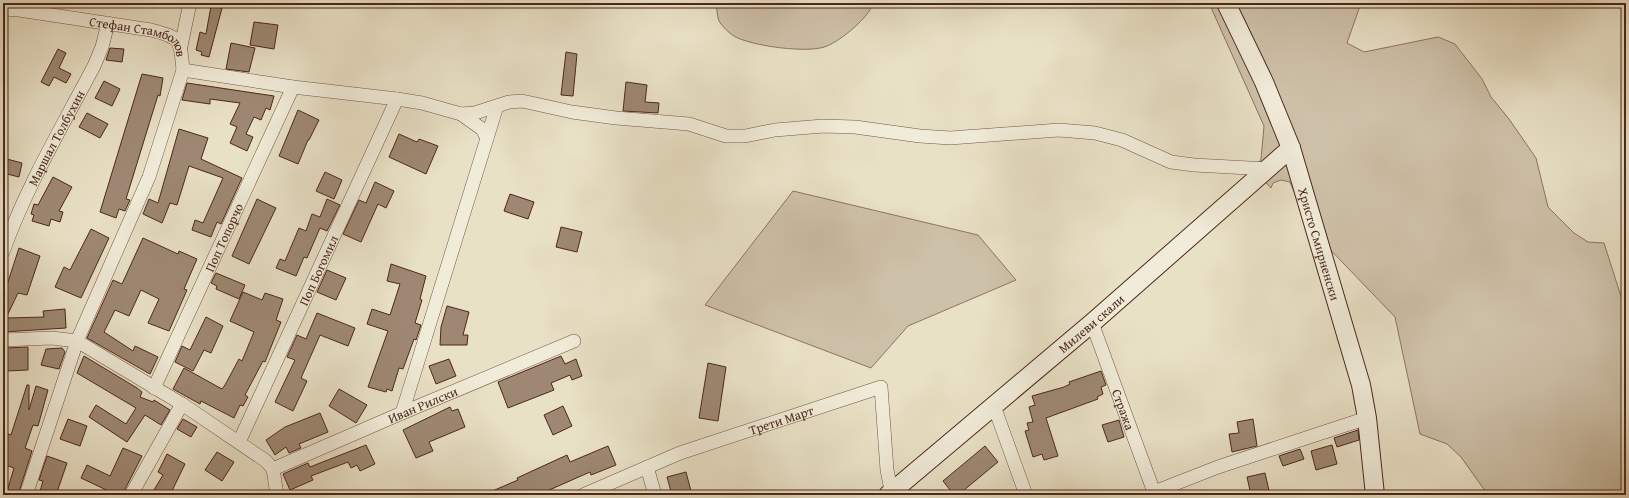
<svg xmlns="http://www.w3.org/2000/svg" width="1629" height="498" viewBox="0 0 1629 498" font-family="'Gentium Book Plus',serif">
<rect width="100%" height="100%" fill="#e9e1c6"/>
<filter id="stains"><feTurbulence type="fractalNoise" baseFrequency=".005" numOctaves="4"/><feColorMatrix values="0 0 0 0 .2 0 0 0 0 .09 0 0 0 0 .02 0 0 0 .5 -.17"/></filter>
<radialGradient id="worn" r=".72"><stop offset=".6" stop-color="#630" stop-opacity="0"/><stop offset="1" stop-color="#630" stop-opacity=".3"/></radialGradient>
<g fill="#cec1a9" stroke="#8d7462">
<path d="M 716,3 L 873,3 C 870,17 840,41 827,46 C 810,54 750,46 734,36 C 730,34 721,25 719,21 C 717,16 717,8 716,3 Z"/>
<polygon points="1209,3 1361,3 1347,43 1364,52 1438,37 1455,44 1482,79 1491,97 1509,119 1536,158 1548,207 1574,233 1588,242 1604,243 1626,312 1626,495 1488,495 1461,457 1447,444 1420,434 1395,317 1321,240 1305,218 1290,182 1281,180 1273,183 1271,188 1254,170 1261,159 1264,126"/>
<polygon points="793,191 978,235 1016,280 908,326 871,368 705,305"/>
</g>
<g fill="#9e8873" stroke="#4c271a">
<polygon points="211,6 222,8 209,57 201,55 202,52 196,50 200,32 206,34"/>
<polygon points="254,22 278,25 274,49 250,45"/>
<polygon points="231,43 255,48 249,72 226,69"/>
<polygon points="110,48 124,49 122,62 106,60"/>
<polygon points="58,49 66,53 59,68 71,74 66,83 54,77 49,86 41,82"/>
<polygon points="566,52 577,54 573,96 561,95"/>
<polygon points="142,74 163,78 160,96 158,95 126,199 130,200 125,211 119,209 116,218 100,212"/>
<polygon points="104,81 120,89 112,106 95,98"/>
<polygon points="626,82 647,85 645,102 659,103 658,113 623,111"/>
<polygon points="187,83 274,96 270,110 266,108 261,120 254,117 246,134 253,137 247,151 230,143 237,127 230,124 240,103 210,99 210,104 182,100"/>
<polygon points="298,110 319,120 309,140 308,140 298,164 279,156"/>
<polygon points="87,113 108,124 100,138 79,127"/>
<polygon points="179,129 208,138 201,159 242,178 221,224 217,222 211,237 192,230 195,220 203,223 223,178 189,166 177,205 170,203 162,223 143,214 149,199 158,203"/>
<polygon points="399,134 417,142 419,139 438,146 426,174 389,157"/>
<polygon points="3,158 22,163 19,177 3,173"/>
<polygon points="325,172 342,180 334,199 316,191"/>
<polygon points="53,177 72,187 59,211 63,212 60,222 51,219 49,226 32,221 34,215 31,214 34,204 38,205"/>
<polygon points="375,182 394,191 386,208 378,204 361,242 343,234 359,200 366,203"/>
<polygon points="510,194 534,202 528,219 504,211"/>
<polygon points="257,199 276,208 249,264 232,256"/>
<polygon points="327,199 340,205 327,231 320,228 307,258 304,257 296,276 276,268 280,259 285,261 299,228 306,231 312,214 320,217"/>
<polygon points="561,227 582,232 577,252 556,247"/>
<polygon points="91,229 109,238 81,298 55,287 64,267 70,270"/>
<polygon points="143,238 178,254 179,251 197,259 184,289 187,290 169,331 148,323 159,299 141,290 129,316 115,310 104,332 133,351 135,346 158,357 150,374 87,338 113,280 122,284"/>
<polygon points="19,248 40,256 27,295 18,293 6,318 44,317 43,311 65,309 66,328 3,332 3,287 6,288"/>
<polygon points="391,264 426,276 420,299 422,300 415,323 421,325 416,340 414,339 403,369 399,368 392,391 387,389 386,392 368,387 388,331 367,324 372,309 390,315 400,284 387,281"/>
<polygon points="327,270 346,278 336,300 317,292"/>
<polygon points="216,273 245,285 239,299 216,289 217,286 211,283"/>
<polygon points="243,292 262,300 265,293 283,299 276,320 281,322 265,362 263,361 245,395 248,397 243,406 240,405 234,418 201,401 200,404 173,389 184,368 222,389 225,385 239,359 242,361 254,332 230,321"/>
<polygon points="447,306 469,312 463,335 468,335 467,345 440,345 441,327"/>
<polygon points="317,313 355,328 348,346 320,335 301,378 307,381 293,411 275,402 295,360 287,357 297,335 306,339"/>
<polygon points="206,317 223,326 211,353 204,350 193,371 175,362 182,346 190,350"/>
<polygon points="28,347 28,370 6,371 6,348"/>
<polygon points="62,348 65,352 59,369 41,365 46,349"/>
<polygon points="84,356 137,388 142,392 140,397 153,402 154,400 170,410 161,425 145,415 127,442 89,417 96,405 126,424 136,408 77,373"/>
<polygon points="561,356 565,364 576,359 582,376 572,380 570,375 551,383 554,390 508,408 498,382"/>
<polygon points="449,359 456,376 436,384 429,366"/>
<polygon points="708,363 726,367 718,421 699,418"/>
<polygon points="1101,371 1106,385 1101,387 1103,394 1097,397 1098,399 1046,418 1058,456 1044,460 1042,454 1033,457 1025,431 1029,430 1027,423 1033,422 1029,407 1035,405 1032,396 1064,387 1070,384 1069,382"/>
<polygon points="27,385 29,385 29,410 36,386 48,390 38,426 33,425 25,448 32,451 18,495 6,495 14,468 3,464 3,432 11,435"/>
<polygon points="339,389 367,405 356,423 329,406"/>
<polygon points="563,406 572,426 553,435 544,415"/>
<polygon points="450,407 452,411 458,409 465,427 429,442 433,451 416,458 403,430"/>
<polygon points="320,413 328,432 299,444 301,448 289,453 286,447 275,455 266,440 285,427"/>
<polygon points="68,419 87,426 80,446 60,439"/>
<polygon points="183,419 197,427 191,437 177,429"/>
<polygon points="1253,419 1257,446 1232,452 1229,434 1239,433 1237,422"/>
<polygon points="1119,420 1124,437 1108,442 1102,425"/>
<polygon points="1358,430 1359,440 1337,447 1334,438"/>
<polygon points="366,445 375,464 360,471 357,465 351,468 348,462 311,476 313,480 290,490 283,474 308,463 310,467"/>
<polygon points="1332,445 1337,464 1316,470 1311,451"/>
<polygon points="608,446 616,465 591,475 590,472 538,495 483,495 518,480 517,478 567,455 570,462"/>
<polygon points="985,446 998,462 958,495 954,495 943,481"/>
<polygon points="123,448 142,456 122,495 117,495 81,478 87,465 110,476"/>
<polygon points="1300,449 1304,459 1283,466 1279,456"/>
<polygon points="217,452 234,462 222,481 205,470"/>
<polygon points="167,454 185,464 170,495 151,495 163,475 158,472"/>
<polygon points="47,456 67,463 56,495 39,495 43,481 39,480"/>
<polygon points="686,472 692,495 672,495 667,477"/>
<polygon points="1265,473 1270,495 1251,495 1247,477"/>
</g>
<g fill="none" stroke-linecap="round" stroke-linejoin="round">
<g stroke="#735645" stroke-width="14">
<g id="street">
<path id="s1" d="M 3,9 L 19,10 L 151,30 C 182,38 180,40 183,70"/>
<polyline points="181,46 190,3"/>
<polyline points="461,114 482,129 487,138"/>
<path id="s2" d="M 3,252 C 26,187 62,127 94,66 L 102,47 L 108,23"/>
<path id="s3" d="M 1092,323 L 1155,495"/>
<polyline points="3,340 52,338 77,341 182,404 266,461 273,469 277,495"/>
<path id="s4" d="M 154,388 L 293,87"/>
<polyline points="994,406 1026,495"/>
<polyline points="402,413 497,106"/>
<path id="s5" d="M 239,442 L 397,99"/>
<polyline points="647,467 655,495"/>
<path id="s6" d="M 273,469 L 402,413 L 574,341"/>
<polyline points="1154,492 1218,467 1367,418"/>
<polyline points="26,495 77,341 149,177 183,70 293,87 397,99 422,103 461,114 475,113 509,102 522,101 572,112 616,118 689,124 726,136 745,136 775,130 823,126 855,127 920,136 950,138 1059,130 1095,133 1122,140 1171,162 1194,165 1268,169"/>
<polyline points="131,495 182,404"/>
<path id="s7" d="M 583,495 L 680,453 L 881,387 L 887,470 L 892,495"/>
</g>
</g>
<g stroke="#4c271a" stroke-width="20">
<g id="secondary">
<path id="s8" d="M 1226,3 L 1264,82 L 1291,148 L 1361,385 L 1367,418 L 1375,495"/>
<path id="s9" d="M 888,495 L 1092,323 L 1291,148"/>
</g>
</g>
<use href="#street" stroke="#f1ecda" stroke-width="13"/>
<use href="#secondary" stroke="#f1ecda" stroke-width="18"/>
</g>
<g text-anchor="middle" dominant-baseline="central" stroke-width="4" stroke-linejoin="round" paint-order="stroke">
<g font-size="13" fill="#4c271a" stroke="#f1ecda">
<text stroke="none"><textPath href="#s1" startOffset="141">Стефан Стамболов</textPath></text>
<text stroke="none"><textPath href="#s2" startOffset="126">Маршал Толбухин</textPath></text>
<text stroke="none"><textPath href="#s4" startOffset="166">Поп Топорчо</textPath></text>
<text stroke="none"><textPath href="#s8" startOffset="259">Христо Смирненски</textPath></text>
<text stroke="none"><textPath href="#s5" startOffset="189">Поп Богомил</textPath></text>
<text stroke="none"><textPath href="#s9" startOffset="266">Милеви скали</textPath></text>
<text stroke="none"><textPath href="#s6" startOffset="163">Иван Рилски</textPath></text>
<text stroke="none"><textPath href="#s3" startOffset="92">Стража</textPath></text>
<text stroke="none"><textPath href="#s7" startOffset="212">Трети Март</textPath></text>
</g>
</g>
<rect width="1629" height="498" fill="none" stroke="#e9e1c6" stroke-width="16"/>
<rect x="4" y="4" width="1621" height="490" fill="none" stroke="#4c271a" stroke-width="2"/>
<rect x="8" y="8" width="1613" height="482" fill="none" stroke="#4c271a"/>
<rect width="100%" height="100%" filter="url(#stains)"/>
<rect width="100%" height="100%" fill="url(#worn)"/>
</svg>
